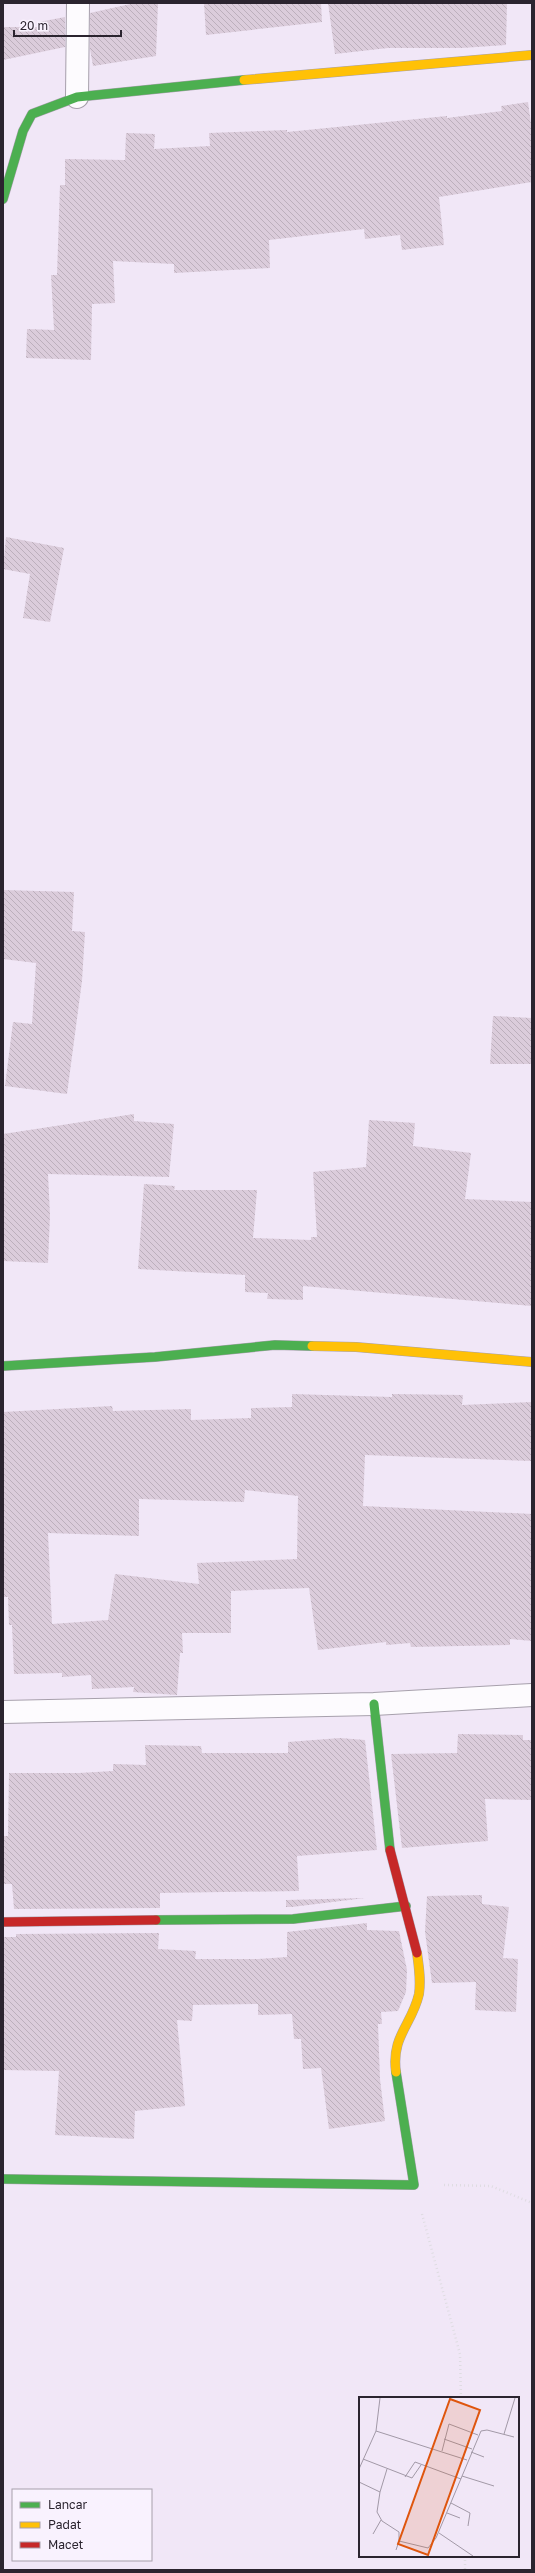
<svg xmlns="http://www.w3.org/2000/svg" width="535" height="2573" viewBox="0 0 535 2573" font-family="'Golos Text',sans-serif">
<defs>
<pattern id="building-back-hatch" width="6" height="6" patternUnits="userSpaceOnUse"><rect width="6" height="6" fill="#dbccdb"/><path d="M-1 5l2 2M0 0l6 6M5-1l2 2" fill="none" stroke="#bcafbc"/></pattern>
</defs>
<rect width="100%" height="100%" fill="#f1e7f7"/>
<g fill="url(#building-back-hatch)" fill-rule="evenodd">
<polygon points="135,3 158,3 156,56 93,66 90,49 90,13"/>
<polygon points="204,3 321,3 322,22 206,35"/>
<polygon points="328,3 507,3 506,45 462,48 388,48 335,54"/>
<polygon points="65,17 65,47 3,60 3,27 40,27 39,22"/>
<polygon points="528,102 532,131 532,182 439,197 444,245 402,250 400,235 365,239 364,229 269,240 270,268 174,273 174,264 113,261 115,303 92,304 91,360 26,358 27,329 54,330 51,275 57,275 60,185 65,185 65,159 125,160 126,133 155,134 154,149 210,146 209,133 287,130 287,132 447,116 447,118 502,111 501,106"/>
<polygon points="6,537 64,548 50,622 23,618 30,574 3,569"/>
<polygon points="3,890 74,892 72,931 85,932 82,981 67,1094 5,1086 13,1022 32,1024 36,963 3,959"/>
<polygon points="493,1016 532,1018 532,1064 490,1064"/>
<polygon points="134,1114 134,1121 174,1124 169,1177 48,1174 50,1215 48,1263 3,1261 3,1134"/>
<polygon points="369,1120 415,1123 413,1146 471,1153 465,1199 532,1202 532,1306 303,1286 303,1300 267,1299 268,1293 245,1292 245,1275 138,1269 144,1184 175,1186 174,1190 257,1190 253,1238 311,1240 311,1237 317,1237 313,1172 366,1167"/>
<path d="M 292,1394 L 392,1397 L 392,1394 L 463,1395 L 462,1405 L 532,1402 L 532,1461 L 365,1455 L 363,1506 L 532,1514 L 532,1641 L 510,1639 L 510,1645 L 411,1647 L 410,1643 L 386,1645 L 386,1642 L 318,1650 L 309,1588 L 231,1591 L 231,1633 L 182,1633 L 183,1653 L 180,1653 L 177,1695 L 133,1692 L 134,1687 L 92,1689 L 91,1675 L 62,1677 L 62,1673 L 14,1674 L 12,1625 L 9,1625 L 8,1597 L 3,1597 L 3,1412 L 112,1406 L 113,1411 L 191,1409 L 191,1420 L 251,1418 L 251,1408 L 292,1407 ZM 245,1490 L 298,1496 L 297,1559 L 197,1563 L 199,1584 L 115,1574 L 108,1620 L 52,1624 L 48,1533 L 139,1536 L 139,1499 L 244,1502 Z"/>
<polygon points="458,1734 523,1735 523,1740 532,1740 532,1800 485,1799 488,1841 402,1848 391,1754 457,1753"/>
<polygon points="340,1738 365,1740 377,1850 297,1856 299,1891 160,1893 160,1908 14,1909 12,1884 3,1884 3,1836 8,1836 9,1773 79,1773 113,1771 113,1764 146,1765 145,1745 201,1746 202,1753 288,1753 288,1742"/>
<polygon points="482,1895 482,1904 509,1907 503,1958 518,1959 516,2012 475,2010 476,1982 432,1983 425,1932 427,1896"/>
<polygon points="365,1898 292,1907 286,1907 286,1900"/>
<polygon points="367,1923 367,1930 399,1931 407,1970 406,1992 398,2011 381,2012 382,2024 378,2024 380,2079 385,2121 329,2129 321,2068 303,2069 301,2039 294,2039 292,2014 258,2015 258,2004 193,2005 192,2021 177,2020 185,2106 135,2111 134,2139 55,2135 59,2071 3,2070 3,1937 16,1937 16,1934 159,1933 158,1949 196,1951 195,1959 258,1959 287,1957 287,1932"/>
</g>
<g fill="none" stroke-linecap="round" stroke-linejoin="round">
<g stroke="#a7a0ac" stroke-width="24">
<g id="street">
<polyline points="77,97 78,3"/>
<polyline points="3,1712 374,1704 532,1695"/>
</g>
</g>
<g stroke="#a7a0ac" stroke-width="10">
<g id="fast">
<polyline points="3,199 23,131 32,114 77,97 244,80"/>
<polyline points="3,1366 155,1357 275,1345 312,1346"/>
<polyline points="374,1704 390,1850"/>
<polyline points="156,1920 293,1919 406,1906"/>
<polyline points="3,2179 414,2185 396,2072"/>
</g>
</g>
<g stroke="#a7a0ac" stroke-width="10">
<g id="slow">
<polyline points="244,80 532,55"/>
<polyline points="312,1346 356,1347 532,1362"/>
<path d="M 396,2072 C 391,2036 412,2025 419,1994 C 421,1980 419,1967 417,1953"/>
</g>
</g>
<g stroke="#a7a0ac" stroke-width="10">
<g id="jam">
<polyline points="390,1850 417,1953"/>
<polyline points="3,1922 156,1920"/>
</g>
</g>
<g stroke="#dfdce2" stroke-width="2.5" stroke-dasharray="1 3" stroke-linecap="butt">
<polyline points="444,2185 491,2186 532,2203"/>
<polyline points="422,2214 460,2354 461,2398"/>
<polyline points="465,2556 465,2570"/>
</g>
<use href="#street" stroke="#fdfbfe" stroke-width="22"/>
<use href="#fast" stroke="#4caf50" stroke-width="9"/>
<use href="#slow" stroke="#ffc107" stroke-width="9"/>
<use href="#jam" stroke="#c62828" stroke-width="9"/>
</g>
<g transform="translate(359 2397)">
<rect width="160" height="160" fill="#f1e7f7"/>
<path fill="none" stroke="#a299a7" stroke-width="1" d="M 17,34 L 108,63M 145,37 L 156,1M 85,42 L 113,52M 83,54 L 90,27 L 119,38M 112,55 L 125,60M 4,62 L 53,81 L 62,68M 0,72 L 17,34 L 21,1M 103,79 L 135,89M 46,80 L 56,65 L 102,82M 0,85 L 21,95 L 28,72M 21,95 L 18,115 L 23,124 L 40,135 L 40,144M 92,106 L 111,116 L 109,129M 88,116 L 101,121M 80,136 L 114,159M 14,137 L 22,123M 37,153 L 40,144 L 69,151 L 77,141 L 122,34 L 128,33 L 155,40"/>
<path fill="#df560e" fill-opacity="0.15" stroke="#df560e" stroke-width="2" d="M 91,2 L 121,13 L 69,158 L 39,147 Z"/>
<rect width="160" height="160" fill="none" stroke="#2b242f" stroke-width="2"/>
</g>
<rect width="535" height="2573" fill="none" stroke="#2b242f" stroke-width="8"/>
<rect x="12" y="2489" width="140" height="72" fill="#f9f2fe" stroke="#a7a0ab"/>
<rect x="20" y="2502" width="20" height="6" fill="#4caf50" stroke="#a7a0ab"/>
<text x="48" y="2509" font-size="12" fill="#2b242f">Lancar</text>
<rect x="20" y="2522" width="20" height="6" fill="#ffc107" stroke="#a7a0ab"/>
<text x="48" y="2529" font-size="12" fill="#2b242f">Padat</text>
<rect x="20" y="2542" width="20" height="6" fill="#c62828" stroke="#a7a0ab"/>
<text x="48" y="2549" font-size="12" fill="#2b242f">Macet</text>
<path d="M14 30v6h107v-6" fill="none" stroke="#2b242f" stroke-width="2"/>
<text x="20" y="30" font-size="12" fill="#2b242f" stroke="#f9f2fe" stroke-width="3" paint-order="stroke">20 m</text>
</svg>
